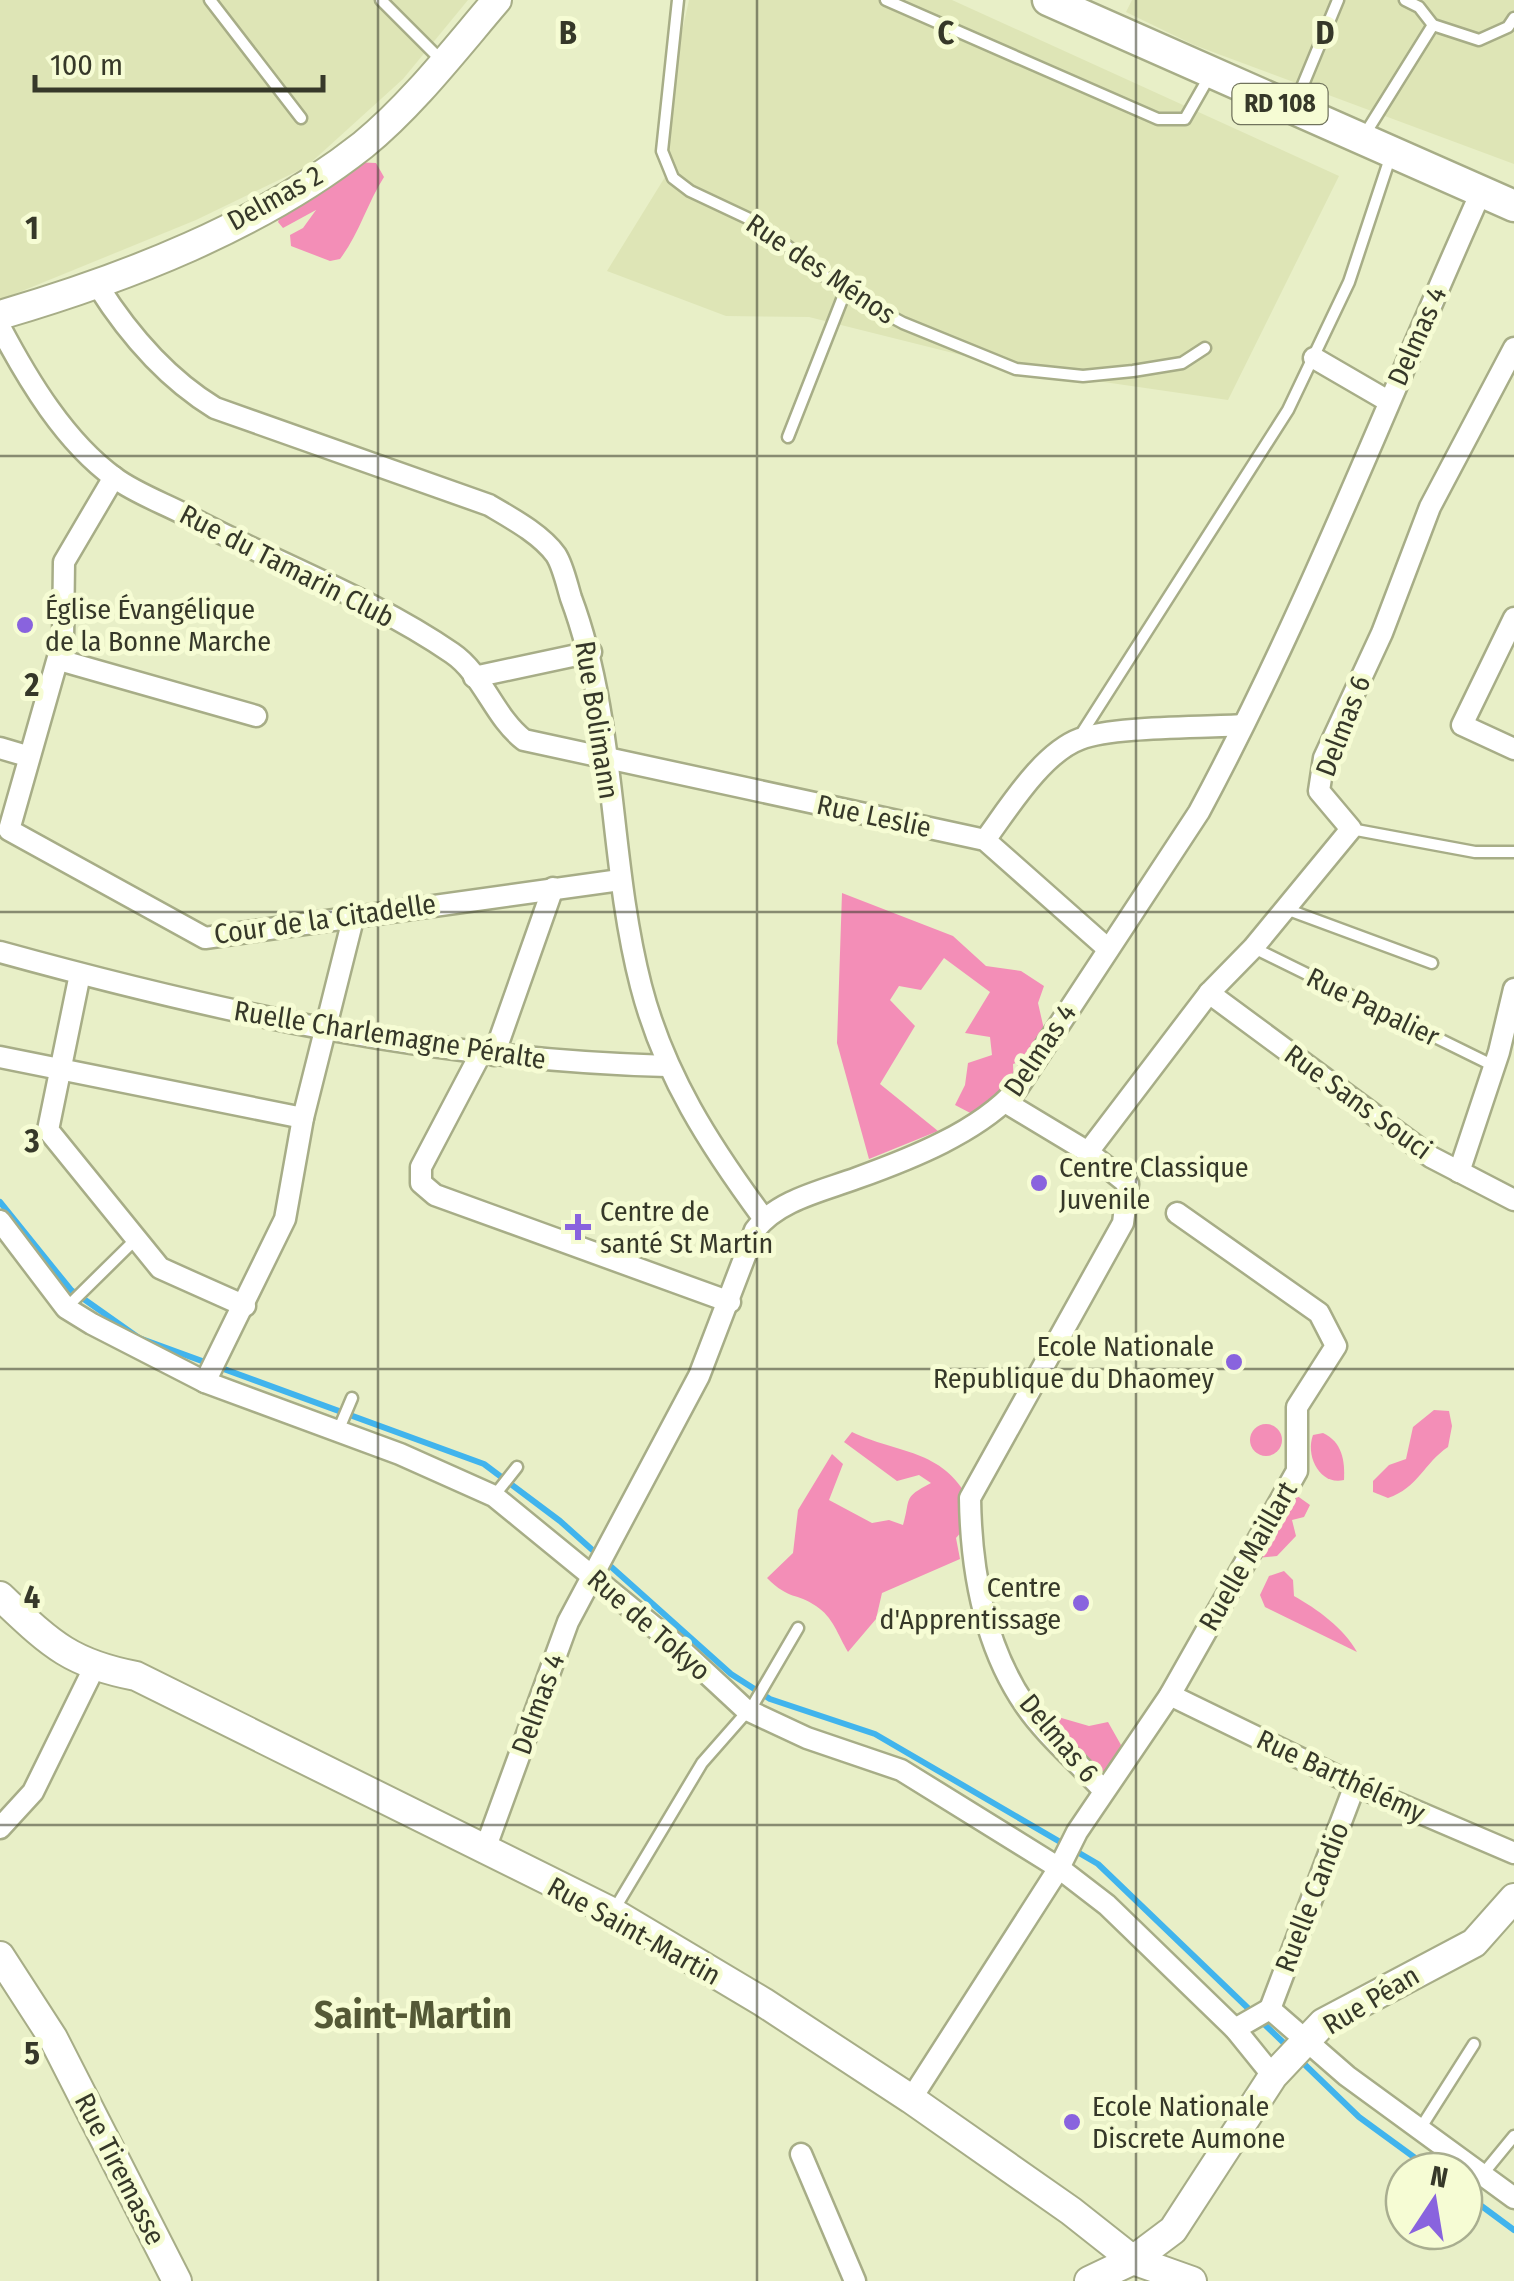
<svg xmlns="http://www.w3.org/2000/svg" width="1514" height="2281" viewBox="0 0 1514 2281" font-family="'Fira Sans Condensed',sans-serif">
<rect width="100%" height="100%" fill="#e8efc7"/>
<g fill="#dee5b6">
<polygon points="0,0 468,0 403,79 306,167 196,220 0,300"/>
<polygon points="689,0 952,0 1339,176 1228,400 1021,370 809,317 726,316 607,271 665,177 672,77"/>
<polygon points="1132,0 1514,0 1514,164 1194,45 1126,12"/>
</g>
<g fill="#f38eb7">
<path d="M 352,162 L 376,163 L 384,177 C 367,204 359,234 340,259 L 330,261 L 291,246 L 290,235 L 303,228 L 316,210 L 283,228 L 278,222 L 282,212 Z"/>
<polygon points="842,893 953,936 986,966 1021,971 1044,986 1038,1003 1046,1038 1030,1058 1013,1064 1014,1090 976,1116 955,1105 965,1085 968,1063 992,1055 990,1037 965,1033 990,992 944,958 921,990 899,986 890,1000 915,1026 880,1084 938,1131 869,1159 837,1043"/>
<path d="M 1434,1410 L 1449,1411 L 1452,1426 L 1448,1447 C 1424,1463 1418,1488 1388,1498 L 1373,1492 L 1373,1481 L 1389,1465 L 1406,1459 L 1413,1427 Z"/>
<circle cx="1266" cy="1440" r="16"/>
<path d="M 852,1432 C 897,1454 942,1448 969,1500 L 958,1512 L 969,1523 L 956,1538 L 960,1559 L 882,1593 L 876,1619 L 848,1652 C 838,1635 833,1617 816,1606 C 796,1592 790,1601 767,1578 L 793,1553 L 798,1510 L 832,1454 L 843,1464 L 829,1500 L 872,1523 L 889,1520 L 903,1525 C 911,1498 902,1498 931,1483 L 919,1475 L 897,1481 L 844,1442 Z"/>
<path d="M 1323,1433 C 1342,1442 1345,1460 1344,1480 C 1320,1486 1305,1456 1313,1435 Z"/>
<polygon points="1296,1495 1310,1505 1304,1517 1292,1520 1296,1536 1277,1556 1257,1558"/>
<path d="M 1284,1571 L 1293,1580 L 1294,1596 C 1317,1609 1344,1628 1357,1652 L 1265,1607 L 1260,1595 L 1269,1576 Z"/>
<polygon points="1058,1717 1089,1726 1108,1722 1121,1745 1118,1756 1099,1778 1059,1733"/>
</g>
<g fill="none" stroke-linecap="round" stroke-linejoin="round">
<g stroke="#41b4ed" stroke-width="6">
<polyline points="0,1202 71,1290 139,1338 484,1464 560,1521 731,1674 770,1699 875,1734 1098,1864 1252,2012"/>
<polyline points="1261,2021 1288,2047"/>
<polyline points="1300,2060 1359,2117 1433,2171"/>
<polyline points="1464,2193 1514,2230"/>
</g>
<g stroke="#a7ad87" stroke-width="15">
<g id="lane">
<polyline points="210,0 301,118"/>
<polyline points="381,0 443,62"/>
<polyline points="678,0 662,151 673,178 690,191 758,223 845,292 903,323 1016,369 1083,376 1133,371 1182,363 1205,348"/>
<polyline points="886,0 1158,119 1185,119 1209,77"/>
<polyline points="1405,0 1419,7 1433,25 1479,40 1508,27 1514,18"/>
<polyline points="1295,104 1338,0"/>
<polyline points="1365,134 1433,25"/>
<polyline points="788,437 845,292"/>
<polyline points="1080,736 1288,410 1349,282 1391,155"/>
<polyline points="1351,829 1475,852 1514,852"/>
<polyline points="1286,909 1432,963"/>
<polyline points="1254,948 1494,1066"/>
<polyline points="66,1308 136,1239"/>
<polyline points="338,1431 352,1398"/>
<polyline points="494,1496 517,1467"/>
<polyline points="614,1910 702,1763 753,1705 798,1628"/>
<polyline points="1420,2129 1474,2044"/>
<polyline points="1482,2175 1514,2136"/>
</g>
</g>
<g stroke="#a7ad87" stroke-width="25">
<g id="street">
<path d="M 98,286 C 129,335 166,378 215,408 L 489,505 C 511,518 541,534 556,555 C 563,566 567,585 571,598 C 617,721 608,858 641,986 C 664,1075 710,1146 764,1219"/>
<path d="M 0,327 C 28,380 65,442 115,478 C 134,492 160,502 182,513 C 270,561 369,596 452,653 C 483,674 494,717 524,740 L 985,840 L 1107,948"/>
<polyline points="1314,358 1388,401"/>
<polyline points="114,477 64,562 63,640 9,830 205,938 620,880"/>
<polyline points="1514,618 1462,725 1514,749"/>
<polyline points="59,660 256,716"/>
<polyline points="474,677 591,652"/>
<polyline points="0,748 27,756"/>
<path d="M 985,840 C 1008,809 1042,753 1080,739 C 1114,726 1202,728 1243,725"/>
<path d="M 0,952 C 221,1013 437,1060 667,1066"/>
<polyline points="80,974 48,1130 160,1268 245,1306"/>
<polyline points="1209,993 1431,1157 1514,1200"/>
<polyline points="481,1053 421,1167 421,1183 435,1195 730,1302"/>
<polyline points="494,1055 553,888"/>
<polyline points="0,1057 303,1118"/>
<polyline points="1005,1102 1088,1152"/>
<polyline points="1459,1172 1499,1052 1514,989"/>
<polyline points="0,1221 66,1308 92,1324 205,1382 400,1454 494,1496 675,1644 745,1709 807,1738 901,1770 1059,1868 1107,1905 1235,2029 1273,2076"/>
<polyline points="205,1382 285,1219 303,1118 354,915"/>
<polyline points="1170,1695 1355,1785 1514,1853"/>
<path d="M 1104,1791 C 1079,1763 1046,1736 1025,1705 C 984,1645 971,1570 970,1498 L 1123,1223 L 1128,1184 L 1088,1152 L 1209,993 L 1253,948 L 1351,829 L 1319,791 L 1324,758 L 1382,633 L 1430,507 L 1514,348"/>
<polyline points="0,1828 33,1792 94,1668"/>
<path d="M 484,1852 L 568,1622 L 699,1376 L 755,1230 C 778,1200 822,1191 857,1178 C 910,1159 979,1132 1017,1089 L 1199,812 C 1307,611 1388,399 1481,192"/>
<polyline points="1270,2009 1347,2076 1514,2198"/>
<polyline points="1270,2009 1355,1785"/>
<polyline points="1235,2029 1270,2009"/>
<polyline points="911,2099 1059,1868 1077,1832 1170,1695 1297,1471 1297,1407 1336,1346 1319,1313 1177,1213"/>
<polyline points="801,2154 855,2281"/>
</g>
</g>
<g stroke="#a7ad87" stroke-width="32">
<g id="secondary">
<path d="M 0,315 C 126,278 259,227 363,145 C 413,104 455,49 497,0"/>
<path d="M 0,1596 C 49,1642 68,1663 136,1676 L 612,1912 L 763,2002 L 911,2099 L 1071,2211 L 1133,2260 L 1192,2281"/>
<polyline points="0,1956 53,2038 177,2281"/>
<polyline points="1089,2281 1133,2260 1173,2230 1273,2076 1323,2023 1474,1943 1514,1898"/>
</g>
</g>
<g stroke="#a7ad87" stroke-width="35">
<polyline id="primary" points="1048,0 1514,206"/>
</g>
<use href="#lane" stroke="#fff" stroke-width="10"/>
<use href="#street" stroke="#fff" stroke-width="20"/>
<use href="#secondary" stroke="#fff" stroke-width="28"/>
<use href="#primary" stroke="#fff" stroke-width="30"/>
</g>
<path fill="none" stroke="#363829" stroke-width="2.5" stroke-opacity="0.55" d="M 378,0 L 378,2281M 757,0 L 757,2281M 1136,0 L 1136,2281M 0,456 L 1514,456M 0,912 L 1514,912M 0,1369 L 1514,1369M 0,1825 L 1514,1825"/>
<g fill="#8963de" stroke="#f6fcd4" stroke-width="4">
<circle cx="25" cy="625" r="10"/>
<circle cx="1039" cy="1183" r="10"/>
<path d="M573 1212h10v10h10v10h-10v10h-10v-10h-10v-10h10z"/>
<circle cx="1234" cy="1362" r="10"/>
<circle cx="1081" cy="1603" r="10"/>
<circle cx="1072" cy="2122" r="10"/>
</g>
<g text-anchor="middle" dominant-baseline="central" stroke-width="10" stroke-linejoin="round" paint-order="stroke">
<rect fill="#f6fcd4" stroke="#70735c" stroke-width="2.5" x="1232.5" y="84" width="95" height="40" rx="8"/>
<g font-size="25" font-weight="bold" fill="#363829">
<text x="1280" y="104">RD 108</text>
</g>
<g font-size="28" fill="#363829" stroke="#f6fcd4">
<text transform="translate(275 198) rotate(-29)">Delmas 2</text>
<text transform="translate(821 269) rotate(34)">Rue des Ménos</text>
<text transform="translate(1417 336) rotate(-66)">Delmas 4</text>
<text transform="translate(287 566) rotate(27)">Rue du Tamarin Club</text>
<text transform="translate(597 720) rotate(81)">Rue Bolimann</text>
<text transform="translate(1343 726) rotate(-69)">Delmas 6</text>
<text transform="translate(874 816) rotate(12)">Rue Leslie</text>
<text transform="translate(325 919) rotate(-8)">Cour de la Citadelle</text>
<text transform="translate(1373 1007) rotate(26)">Rue Papalier</text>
<text transform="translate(390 1035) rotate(9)">Ruelle Charlemagne Péralte</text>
<text transform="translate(1040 1050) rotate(-56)">Delmas 4</text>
<text transform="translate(1358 1102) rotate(36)">Rue Sans Souci</text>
<text transform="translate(1248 1556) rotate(-60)">Ruelle Maillart</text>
<text transform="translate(649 1625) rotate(41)">Rue de Tokyo</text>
<text transform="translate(538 1704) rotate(-70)">Delmas 4</text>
<text transform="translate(1059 1738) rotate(50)">Delmas 6</text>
<text transform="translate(1341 1776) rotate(25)">Rue Barthélémy</text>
<text transform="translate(1312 1897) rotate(-69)">Ruelle Candio</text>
<text transform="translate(634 1931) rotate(29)">Rue Saint-Martin</text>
<text transform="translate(1371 2000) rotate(-31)">Rue Péan</text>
<text transform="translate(120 2169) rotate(63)">Rue Tiremasse</text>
</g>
<g font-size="28" fill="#363829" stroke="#f6fcd4" text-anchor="start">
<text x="45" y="609">Église Évangélique<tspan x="45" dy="32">de la Bonne Marche</tspan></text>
<text x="1059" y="1167">Centre Classique<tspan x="1059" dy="32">Juvenile</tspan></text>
<text x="600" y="1211">Centre de<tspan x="600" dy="32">santé St Martin</tspan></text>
<text x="1214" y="1346" text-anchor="end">Ecole Nationale<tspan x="1214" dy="32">Republique du Dhaomey</tspan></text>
<text x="1061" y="1587" text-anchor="end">Centre<tspan x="1061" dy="32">d'Apprentissage</tspan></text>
<text x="1092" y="2106">Ecole Nationale<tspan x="1092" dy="32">Discrete Aumone</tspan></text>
</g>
<g font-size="38" font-weight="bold" fill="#545936" stroke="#f6fcd4">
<text x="413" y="2015">Saint-Martin</text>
</g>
</g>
<g font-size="32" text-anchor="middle" font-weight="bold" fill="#363829" stroke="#f6fcd4" stroke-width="10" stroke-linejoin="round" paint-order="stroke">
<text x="568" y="44">B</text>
<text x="946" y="44">C</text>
<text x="1325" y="44">D</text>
<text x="32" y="239">1</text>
<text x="32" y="696">2</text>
<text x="32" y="1152">3</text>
<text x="32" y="1608">4</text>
<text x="32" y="2064">5</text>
</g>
<g transform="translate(1434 2201) rotate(12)"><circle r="48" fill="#f6fcd4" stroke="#a9ae90" stroke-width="2.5"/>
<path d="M0-8L18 38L0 25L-18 38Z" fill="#8963de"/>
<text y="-15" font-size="28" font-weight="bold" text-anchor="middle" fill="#363829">N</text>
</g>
<path d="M35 75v15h288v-15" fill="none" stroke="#363829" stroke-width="5"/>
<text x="50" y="75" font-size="30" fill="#363829" stroke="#f6fcd4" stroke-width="8" paint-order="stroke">100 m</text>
</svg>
